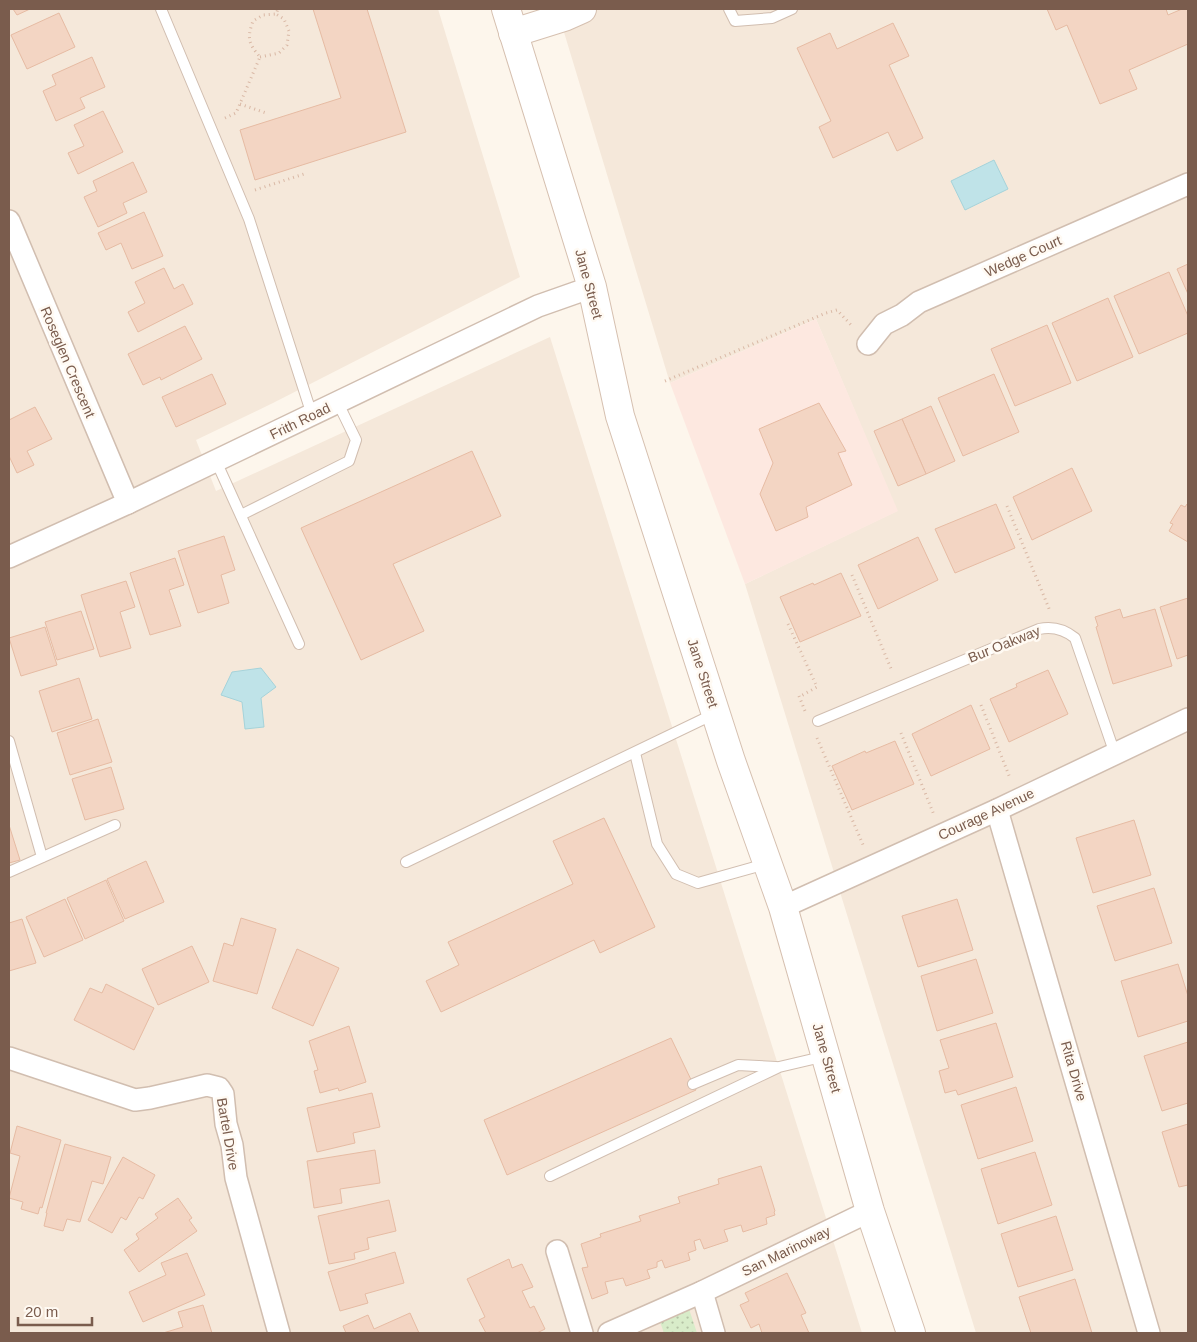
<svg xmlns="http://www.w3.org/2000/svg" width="1197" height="1342" viewBox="0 0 1197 1342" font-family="Helvetica,sans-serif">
<defs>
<pattern id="grass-dots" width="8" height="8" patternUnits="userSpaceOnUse" patternTransform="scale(1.25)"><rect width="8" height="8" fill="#d8ecc9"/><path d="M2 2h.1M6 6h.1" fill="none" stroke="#b4c2a5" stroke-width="1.8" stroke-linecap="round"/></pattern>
</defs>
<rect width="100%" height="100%" fill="#fdf6ec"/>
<g fill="#f5e8da">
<polygon points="9,9 438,9 520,277 273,403 196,440 216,491 550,337 862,1333 9,1333"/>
<polygon points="557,9 1188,9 1188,1333 976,1333 745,584 897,511 816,319 670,383"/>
</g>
<polygon fill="#fde8e0" points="816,319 898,511 745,584 670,383"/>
<polygon fill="url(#grass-dots)" points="688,1306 697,1333 664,1333 659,1319"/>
<g fill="#bfe3e8" stroke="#a5d3da">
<polygon points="994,160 1008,189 965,210 951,181"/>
<polygon points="261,668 276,687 261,698 264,727 245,729 242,702 221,695 232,672"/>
</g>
<g fill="#f3d5c3" stroke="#e6bba3">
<polygon points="13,9 30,9 17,15"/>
<polygon points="313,9 367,9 406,132 255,180 240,130 341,98"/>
<polygon points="1047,9 1166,9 1168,15 1182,9 1187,9 1188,12 1188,44 1129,70 1137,89 1100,104 1067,25 1056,30"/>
<polygon points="59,13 75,47 27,69 11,35"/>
<polygon points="893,23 909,56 889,65 923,138 897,151 888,132 833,158 819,127 831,121 797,48 830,33 837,49"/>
<polygon points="92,57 105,87 80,98 85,108 56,121 43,91 56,85 52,75"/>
<polygon points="103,111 123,152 78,174 68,153 84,146 74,125"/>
<polygon points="133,162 147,192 123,203 127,213 98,227 84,197 97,191 93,181"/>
<polygon points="144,212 163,256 132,269 121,243 106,250 98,233"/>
<polygon points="1188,264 1188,294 1177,269"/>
<polygon points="164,268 174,289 183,284 193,304 138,332 128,312 145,303 135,282"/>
<polygon points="1169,272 1188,316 1188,333 1139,354 1114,296"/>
<polygon points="1108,298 1133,357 1077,381 1052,323"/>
<polygon points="1047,325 1071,383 1015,406 991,349"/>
<polygon points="185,326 202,359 161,380 160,377 143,385 128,354"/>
<polygon points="212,374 226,404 176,427 162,397"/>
<polygon points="994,374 1019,432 963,456 938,398"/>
<polygon points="819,403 846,451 838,453 852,485 806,507 808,517 776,531 760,494 773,463 759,429"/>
<polygon points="931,406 955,461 926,474 902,419"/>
<polygon points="35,407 52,439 27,451 34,465 17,473 9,456 9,420"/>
<polygon points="902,419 926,474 898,486 874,431"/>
<polygon points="472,451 501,516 393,564 424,631 361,660 301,528"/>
<polygon points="1072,468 1092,511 1032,540 1013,497"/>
<polygon points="996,504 1015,548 955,573 935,529"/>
<polygon points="1187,504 1188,504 1188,542 1169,531 1173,524 1170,523 1181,505 1185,507"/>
<polygon points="224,536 235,570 221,575 229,603 198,613 178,551"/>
<polygon points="918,537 938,580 878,609 858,565"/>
<polygon points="175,558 184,585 169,590 181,626 150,635 130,573"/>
<polygon points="841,573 861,616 800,642 780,597 813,583 814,585"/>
<polygon points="126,581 135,607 120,612 131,648 100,657 81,595"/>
<polygon points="1188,598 1188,655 1177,659 1160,607"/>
<polygon points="1120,609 1123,618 1155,609 1172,666 1113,684 1096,627 1098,626 1095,617"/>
<polygon points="81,611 94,649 57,660 45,622"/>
<polygon points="45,627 57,665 21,676 9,638"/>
<polygon points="1048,670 1068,714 1009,742 990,699 1017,687 1016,684"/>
<polygon points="79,678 92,719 52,732 39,691"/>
<polygon points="971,705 990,749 931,776 912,734"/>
<polygon points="98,719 112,762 70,775 57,733"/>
<polygon points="895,741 914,784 852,810 832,766 865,751 866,753"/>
<polygon points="111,767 124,809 85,820 72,779"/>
<polygon points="604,818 655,927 600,953 594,940 441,1012 426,981 459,965 448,942 573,884 553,841"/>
<polygon points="1134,820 1151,875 1093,893 1076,838"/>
<polygon points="9,825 20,860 9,863"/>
<polygon points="146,861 164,902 125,919 107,879"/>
<polygon points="106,880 124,921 85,939 67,898"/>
<polygon points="1154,888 1172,943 1115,961 1097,906"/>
<polygon points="65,899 83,940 44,957 26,917"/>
<polygon points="957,899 973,950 918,967 902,916"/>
<polygon points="241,918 276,929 257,994 213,981 224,943 233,946"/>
<polygon points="22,919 36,963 9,971 9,923"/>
<polygon points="192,946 209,982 158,1005 142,969"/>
<polygon points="297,949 339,968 313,1026 272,1008"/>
<polygon points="976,959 993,1013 937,1031 921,976"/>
<polygon points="1178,964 1188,996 1188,1021 1138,1037 1121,981"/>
<polygon points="106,984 154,1008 134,1050 74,1020 90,988 102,993"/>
<polygon points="996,1023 1013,1077 958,1095 956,1090 945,1093 939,1071 949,1068 940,1040"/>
<polygon points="349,1026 366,1082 339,1091 338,1088 320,1093 314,1071 318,1070 309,1041"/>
<polygon points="671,1038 696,1090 507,1175 484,1120"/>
<polygon points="1188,1042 1188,1103 1162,1111 1144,1056"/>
<polygon points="1016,1087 1033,1141 978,1159 961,1105"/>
<polygon points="372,1093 380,1127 353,1133 355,1143 317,1152 307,1108"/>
<polygon points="1188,1124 1188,1185 1179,1187 1162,1132"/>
<polygon points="17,1126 61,1140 42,1208 40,1207 38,1214 21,1209 23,1202 9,1198 20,1156 10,1153"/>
<polygon points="65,1144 111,1157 103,1184 92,1181 80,1222 67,1219 63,1231 44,1226 47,1213 46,1213"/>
<polygon points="375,1150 380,1183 340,1189 342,1203 314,1208 307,1161"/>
<polygon points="1035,1152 1052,1205 998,1224 981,1169"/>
<polygon points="123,1157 155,1175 143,1199 139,1197 126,1220 121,1217 112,1233 88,1220"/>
<polygon points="761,1166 775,1211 774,1212 775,1215 766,1218 767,1224 743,1232 741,1225 724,1230 728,1241 704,1249 700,1239 694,1241 696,1250 688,1253 690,1260 665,1268 662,1260 657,1262 657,1267 647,1270 650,1278 626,1286 623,1278 605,1282 608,1293 592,1299 582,1268 588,1267 581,1244 601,1237 600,1234 641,1221 639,1216 680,1203 678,1197 719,1184 718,1179"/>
<polygon points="178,1198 192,1218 189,1220 197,1231 139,1272 124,1250 139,1239 136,1234 158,1218 155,1214"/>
<polygon points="389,1200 396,1231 367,1238 369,1249 354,1253 355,1259 329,1264 318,1216"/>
<polygon points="1056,1216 1073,1270 1018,1287 1001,1234"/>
<polygon points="395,1252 404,1283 365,1294 368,1303 340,1311 328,1272"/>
<polygon points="187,1253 205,1295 143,1322 129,1292 166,1275 161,1263"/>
<polygon points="509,1259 512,1268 522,1264 533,1287 522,1291 530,1308 534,1306 545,1329 537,1333 486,1333 479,1320 485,1317 467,1279"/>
<polygon points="787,1273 806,1313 801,1315 809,1333 762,1333 759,1324 751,1328 740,1305 749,1301 745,1293"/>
<polygon points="1075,1279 1092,1333 1031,1333 1019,1297"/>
<polygon points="203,1305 212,1333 163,1333 183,1327 178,1312"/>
<polygon points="410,1313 419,1333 346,1333 343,1326 368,1315 374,1329"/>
</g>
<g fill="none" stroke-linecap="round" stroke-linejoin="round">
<g stroke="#d1beb0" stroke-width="12">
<g id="lane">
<polyline points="161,9 249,219 312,415"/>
<polyline points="729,9 735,21 772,18 792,9"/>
<polyline points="216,461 299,644"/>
<polyline points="241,515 349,461 356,440 338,403"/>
<path d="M 818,721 L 1039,629 C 1053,626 1064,629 1075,638 L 1115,754"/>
<polyline points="9,741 42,857"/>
<polyline points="635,753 657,844 676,874 698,883 766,864"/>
<polyline points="406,862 714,714"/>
<polyline points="9,872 115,825"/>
<polyline points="693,1084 738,1065 776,1067"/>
<polyline points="550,1176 779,1067 826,1056"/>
</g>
</g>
<g stroke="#d1beb0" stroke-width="24">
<g id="street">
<polyline points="9,221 128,503"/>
<polyline points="868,344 884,324 902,315 919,302 1188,184"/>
<polyline points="9,557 128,503 538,306 592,287"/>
<polyline points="997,810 1149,1333"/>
<polyline points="783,907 997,810 1188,719"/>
<polyline points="9,1058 135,1100 150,1098 207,1085 219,1088 223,1094 226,1124 232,1145 236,1178 279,1333"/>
<polyline points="557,1251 582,1333"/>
<polyline points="702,1292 714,1333"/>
<polyline points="609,1333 702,1292 870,1211"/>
</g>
</g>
<g stroke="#d6c0b0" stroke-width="30">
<g id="secondary">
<polyline points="506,9 592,287 620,416 731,761 783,907 870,1211 911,1333"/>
<polyline points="513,33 564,17 582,9"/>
</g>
</g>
<g stroke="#d9b8a5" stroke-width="3" stroke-dasharray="1 4" stroke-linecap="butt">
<polyline points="260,57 279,53 287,45 289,31 284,19 276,14"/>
<polyline points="240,104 266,113"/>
<path d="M 225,118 L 236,113 L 260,57 C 248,43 247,38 253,21 L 263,15 L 276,14 L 278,9"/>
<polyline points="255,190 307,173"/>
<polyline points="665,381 826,313 837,310 853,327"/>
<polyline points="1007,506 1050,611"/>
<polyline points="852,575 892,671"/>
<polyline points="788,624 817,687 799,697"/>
<polyline points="799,696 805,711"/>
<polyline points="981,705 1010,778"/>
<polyline points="901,733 934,815"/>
<polyline points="817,738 864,847"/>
</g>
<use href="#lane" stroke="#fff" stroke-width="10"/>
<use href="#street" stroke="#fff" stroke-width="21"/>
<use href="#secondary" stroke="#fff" stroke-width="28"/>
</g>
<g text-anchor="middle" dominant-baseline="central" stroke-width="5" stroke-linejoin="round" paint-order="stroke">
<g font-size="14" fill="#7a5c4d" stroke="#fffaf3">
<text transform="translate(1023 256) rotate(-24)">Wedge Court</text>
<text transform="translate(589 284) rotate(75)">Jane Street</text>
<text transform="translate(68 362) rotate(67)">Roseglen Crescent</text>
<text transform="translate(300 421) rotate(-26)">Frith Road</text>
<text transform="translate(1004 644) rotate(-22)">Bur Oakway</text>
<text transform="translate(703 673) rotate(72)">Jane Street</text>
<text transform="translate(986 814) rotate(-25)">Courage Avenue</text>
<text transform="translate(827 1058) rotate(74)">Jane Street</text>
<text transform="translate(1074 1071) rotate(74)">Rita Drive</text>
<text transform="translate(228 1134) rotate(80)">Bartel Drive</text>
<text transform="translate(786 1251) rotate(-26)">San Marinoway</text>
</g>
</g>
<rect width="1197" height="1342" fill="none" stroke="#7a5c4d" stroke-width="20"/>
<path d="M18 1317v8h74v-8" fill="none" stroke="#7a5c4d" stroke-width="2.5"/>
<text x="25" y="1317" font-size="15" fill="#7a5c4d" stroke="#fffaf3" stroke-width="4" paint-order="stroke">20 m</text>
</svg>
